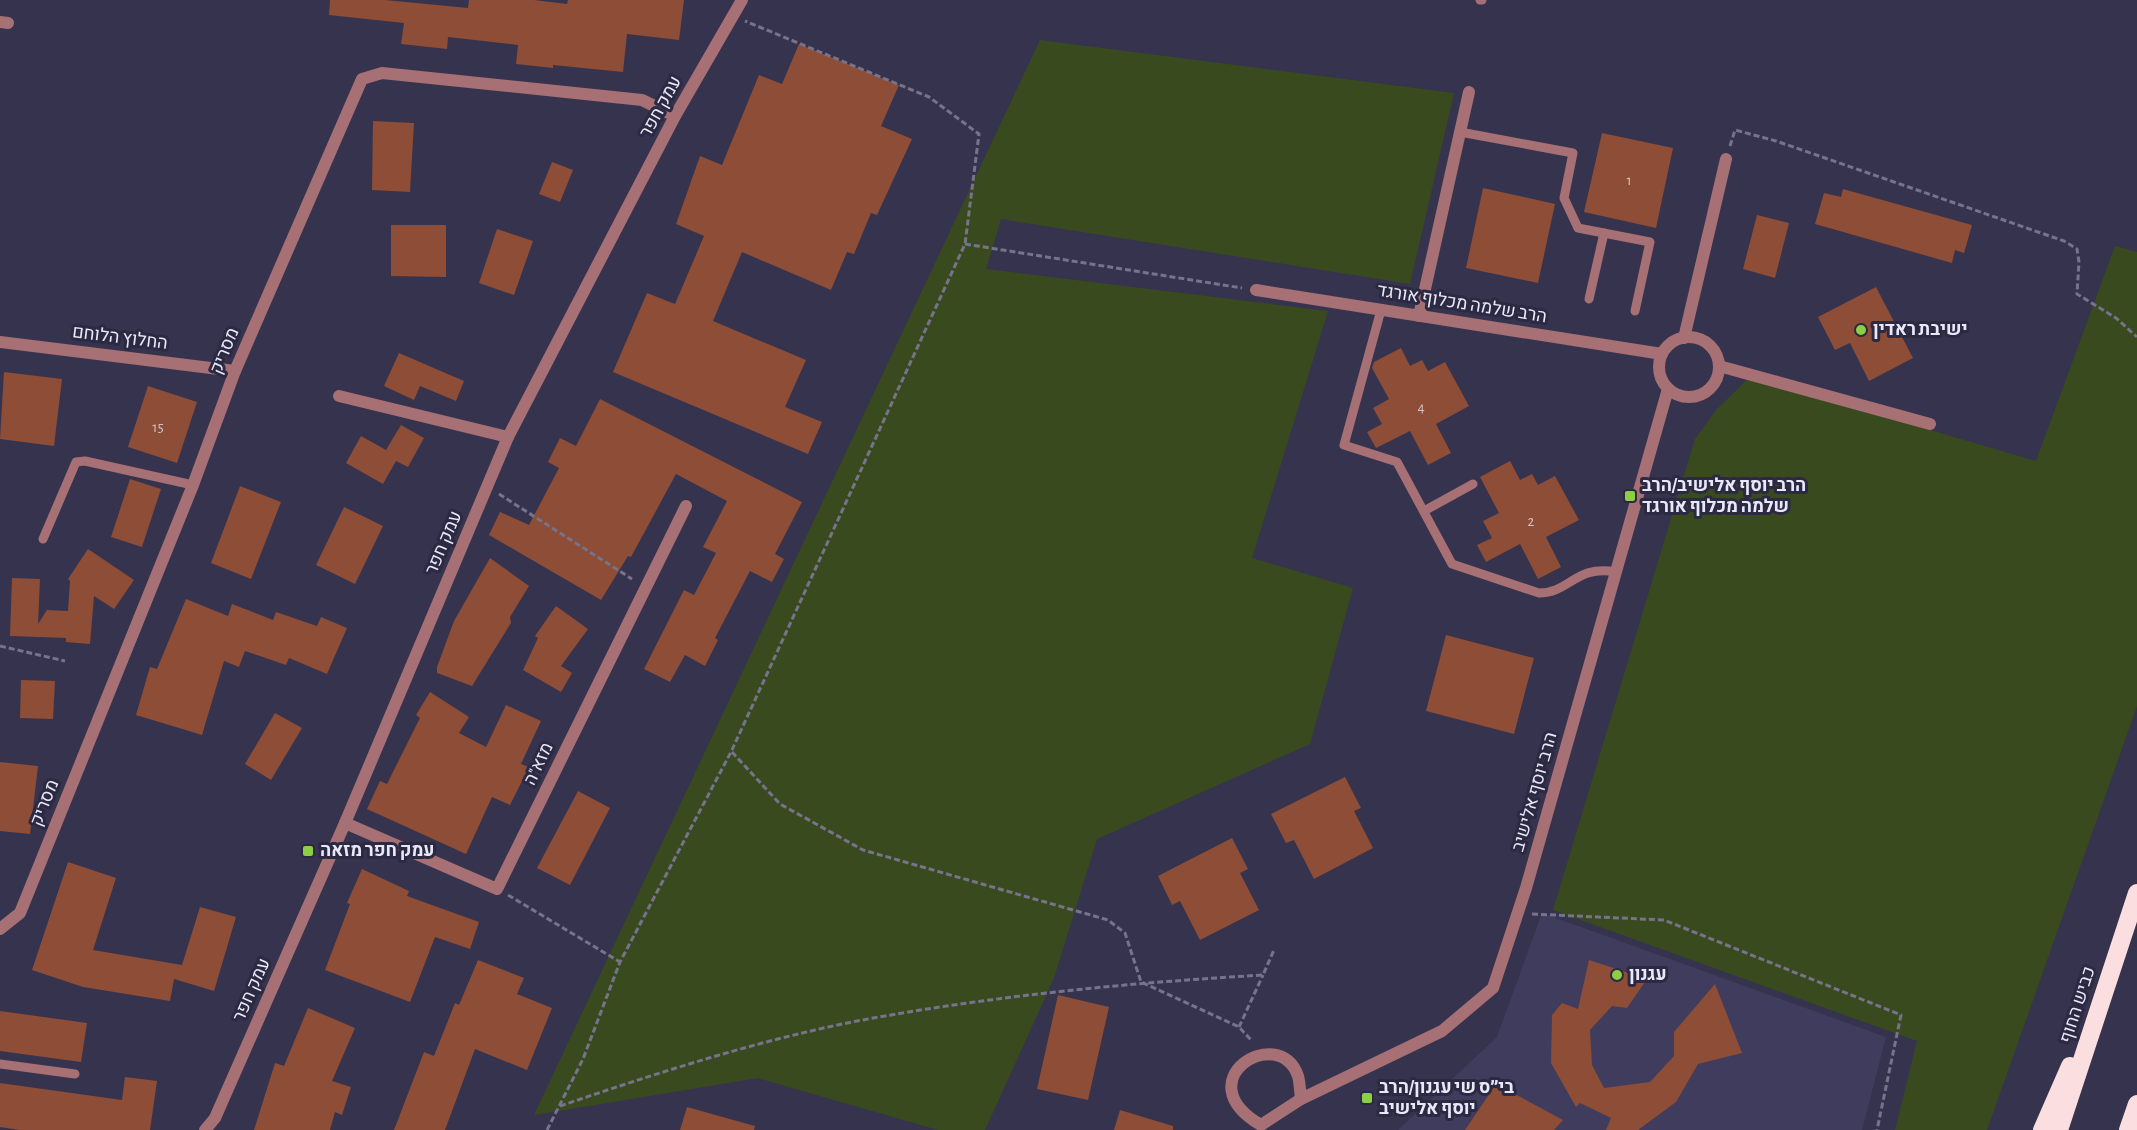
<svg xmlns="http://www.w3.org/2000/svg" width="2137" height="1130" viewBox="0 0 2137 1130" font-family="'Alegreya Sans',Heebo,sans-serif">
<rect width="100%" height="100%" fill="#36334e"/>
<polygon fill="#403c5d" points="1542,913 1886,1037 1862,1130 1398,1130 1497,1037"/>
<g fill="#394b1e">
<polygon points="1040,40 1454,93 1410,284 1001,219 986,269 1328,311 1252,558 1353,588 1310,744 1097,839 1054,978 985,1130 938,1130 758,1078 534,1115"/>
<polygon points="2115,246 2137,252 2137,706 1987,1130 1895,1130 1917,1041 1553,910 1695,439 1716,410 1750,377 2036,461"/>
</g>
<g fill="#8d4d36">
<polygon points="330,0 385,0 468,8 469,0 534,0 567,4 568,0 684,0 679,40 627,34 623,72 553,65 553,68 516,64 518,45 448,37 447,49 401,44 404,23 329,15"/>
<polygon points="799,44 899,85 881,126 912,139 877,215 871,213 854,254 847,252 831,290 742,252 713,321 806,360 785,407 822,422 808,454 613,372 647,293 675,304 704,236 676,224 700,156 722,165 759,75 782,84"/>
<polygon points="373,121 414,123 410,192 372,190"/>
<polygon points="1602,133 1673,148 1656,228 1584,212"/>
<polygon points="552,162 573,170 560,202 539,194"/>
<polygon points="1483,188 1555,204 1538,283 1466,268"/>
<polygon points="1843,189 1972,225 1964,253 1955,250 1952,263 1815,224 1824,193 1841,197"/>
<polygon points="1757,215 1789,223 1775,278 1743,269"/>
<polygon points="391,225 446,225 446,277 391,276"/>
<polygon points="497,229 533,241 514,295 479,283"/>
<polygon points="1876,287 1913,358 1869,381 1850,343 1835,350 1818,317"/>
<polygon points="1401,348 1410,366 1422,360 1428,371 1445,362 1469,406 1436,424 1451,453 1428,465 1410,431 1376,448 1367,432 1382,424 1373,408 1389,399 1372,368 1374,362"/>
<polygon points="399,353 464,381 456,401 420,386 414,400 384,386"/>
<polygon points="4,372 62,379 54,446 0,439"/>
<polygon points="148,386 197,402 177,463 128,447"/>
<polygon points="600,399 802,502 775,554 784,559 772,582 750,571 715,638 718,640 705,666 685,655 670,682 644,669 684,590 694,595 716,553 703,547 727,501 676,474 631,557 628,556 601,600 489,535 500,512 529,525 559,468 548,462 560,438 576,446"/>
<polygon points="401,425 424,438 408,467 396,461 383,484 346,463 361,436 386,450"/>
<polygon points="1510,461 1520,480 1532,474 1538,485 1555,476 1579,520 1546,537 1561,567 1538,579 1520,544 1486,562 1477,545 1492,538 1483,521 1499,513 1480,477"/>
<polygon points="130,479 161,489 142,547 111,537"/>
<polygon points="240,486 281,502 251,579 211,563"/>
<polygon points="344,507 383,526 355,584 316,565"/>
<polygon points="88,549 134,580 114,609 94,596 90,644 66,642 66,638 10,636 12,578 40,579 38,624 47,610 68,611 70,581 68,579"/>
<polygon points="490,558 529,586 510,617 511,623 472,686 437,673 437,667 454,621"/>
<polygon points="186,599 228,616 232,604 273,620 276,612 317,626 321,617 347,628 327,674 289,658 286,665 245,651 239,667 224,661 202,735 136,715 150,667 157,669"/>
<polygon points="556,606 588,629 561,666 572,673 561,692 523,670 538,638 535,636"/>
<polygon points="1446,635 1534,658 1514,734 1426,711"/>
<polygon points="21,680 55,681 53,719 20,718"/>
<polygon points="430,692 469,717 459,733 486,747 506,705 541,721 521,764 529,767 510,805 492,797 466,854 367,809 380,781 387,784 420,718 416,715"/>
<polygon points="275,713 302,728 271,780 245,764"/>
<polygon points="0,762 38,766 30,834 0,831"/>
<polygon points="1345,777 1361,808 1354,811 1373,848 1314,879 1294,840 1286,843 1271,814"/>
<polygon points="578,791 610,808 570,885 537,868"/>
<polygon points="1232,838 1248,869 1240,873 1259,910 1200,940 1180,901 1172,905 1158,876"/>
<polygon points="68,862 116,878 93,950 182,965 200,907 236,917 214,991 174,979 170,1001 83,987 32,970"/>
<polygon points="362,869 409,891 407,896 479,922 470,949 435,937 410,1002 325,970 350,904 347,903"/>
<polygon points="478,960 524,978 517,994 552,1008 527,1070 475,1049 445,1130 394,1130 424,1052 434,1056 455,1003 459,1005"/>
<polygon points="1589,960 1647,979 1627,1008 1612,1006 1590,1030 1592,1065 1604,1088 1650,1082 1674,1056 1674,1032 1715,984 1742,1053 1698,1064 1676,1102 1638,1130 1606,1130 1611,1118 1580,1103 1576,1107 1551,1063 1552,1015 1562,1003 1578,1009"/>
<polygon points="1058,995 1109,1007 1088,1100 1037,1089"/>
<polygon points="308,1008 355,1028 332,1081 351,1087 342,1115 335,1112 330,1130 254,1130 275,1063 284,1066"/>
<polygon points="0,1011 87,1023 81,1062 0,1051"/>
<polygon points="125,1077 157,1081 150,1130 20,1130 0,1127 0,1083 122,1100"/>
<polygon points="1496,1084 1563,1120 1554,1130 1465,1130"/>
<polygon points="687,1107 755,1126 754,1130 680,1130"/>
<polygon points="1120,1110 1173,1126 1173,1130 1114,1130"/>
</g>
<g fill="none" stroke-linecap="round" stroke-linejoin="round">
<g stroke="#76738b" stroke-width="3" stroke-dasharray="6 3" stroke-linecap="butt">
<polyline points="1730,146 1735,130 1776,141 2064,241 2077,249 2079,262 2077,294 2116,318 2137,337"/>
<polyline points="965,244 1242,288"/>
<polyline points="499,494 632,579"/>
<polyline points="0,646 65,661"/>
<polyline points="732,752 780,804 863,850 1108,920 1125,933 1141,982 1239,1027 1252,1041"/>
<polyline points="508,895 620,962"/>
<polyline points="1532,914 1664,920 1901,1015 1877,1130"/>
<polyline points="1239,1027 1263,975"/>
<path d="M 560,1106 C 657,1073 756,1041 857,1021 C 991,996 1126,983 1263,975 L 1274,950"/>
<polyline points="547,1130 583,1059 620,962 731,752 965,244 979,134 929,97 745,21"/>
</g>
<g stroke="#a67074" stroke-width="9">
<polyline points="1480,0 1482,0"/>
<polyline points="1460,132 1573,153 1564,198 1578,228 1650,242 1635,311"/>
<polyline points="1589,299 1604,233"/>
<path d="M 1381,310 L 1344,445 L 1397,462 L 1452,564 L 1539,593 C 1570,593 1576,564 1616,572"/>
<polyline points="1424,511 1473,484"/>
<polyline points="43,539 76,462 85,461 193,485"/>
<polyline points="0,1064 75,1074"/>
</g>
<g stroke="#a67074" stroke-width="12">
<polyline points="0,22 8,23"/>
<polyline points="1256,290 1662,354"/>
<polyline points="1419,316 1469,92"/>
<circle cx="1689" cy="367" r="30"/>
<polyline points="1684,338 1726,159"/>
<polyline points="0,342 235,371"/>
<polyline points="1719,366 1930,424"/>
<polyline points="339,396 508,437"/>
<polyline points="345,823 497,889 686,506"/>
<polyline points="0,929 20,913 193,485 235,371 362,79 382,73 642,100 675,116"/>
<polyline points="1261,1125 1301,1099 1442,1031 1493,988 1526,888 1668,389"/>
<path d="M 1261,1125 C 1184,1080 1279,1022 1298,1076 C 1300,1083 1300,1092 1301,1099"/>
<polyline points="205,1130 215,1118 345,823 508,437 675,116 742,0"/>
</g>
<g stroke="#fadee0" stroke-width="18">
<polyline points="2042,1130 2070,1066"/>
<polyline points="2059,1130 2137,893"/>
<polyline points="2128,1130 2137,1104"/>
</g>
</g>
<g fill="#8dce45" stroke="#2c2943" stroke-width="2">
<circle cx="1861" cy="330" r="6"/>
<rect x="1624" y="490" width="12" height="12" rx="3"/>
<rect x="302" y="845" width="12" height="12" rx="3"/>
<circle cx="1617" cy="975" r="6"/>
<rect x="1361" y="1092" width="12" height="12" rx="3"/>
</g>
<g text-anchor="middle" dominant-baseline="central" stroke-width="6" stroke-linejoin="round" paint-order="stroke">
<g font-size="15" fill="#d2c1c8">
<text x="1629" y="180">1</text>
<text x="1421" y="407">4</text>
<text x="158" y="427">15</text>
<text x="1531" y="521">2</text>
</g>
<g font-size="18" fill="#e9e8f9" stroke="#2c2943">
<text transform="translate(661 107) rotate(-61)">עמק חפר</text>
<text transform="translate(1462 304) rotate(9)">הרב שלמה מכלוף אורגד</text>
<text transform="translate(120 338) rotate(7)">החלוץ הלוחם</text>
<text transform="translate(225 351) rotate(-67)">מסריק</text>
<text transform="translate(444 543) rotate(-67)">עמק חפר</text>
<text transform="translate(539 764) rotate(-64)">מזא"ה</text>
<text transform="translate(1535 792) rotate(-74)">הרב יוסף אלישיב</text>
<text transform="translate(45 803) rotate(-68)">מסריק</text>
<text transform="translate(252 990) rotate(-66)">עמק חפר</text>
<text transform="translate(2078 1005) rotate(-72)">כביש החוף</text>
</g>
<g font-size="18" font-weight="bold" fill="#e9e8f9" stroke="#2c2943" text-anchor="start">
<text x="1873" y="330">ישיבת ראדין</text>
<text x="1642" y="486">הרב יוסף אלישיב/הרב<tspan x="1642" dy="21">שלמה מכלוף אורגד</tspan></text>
<text x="320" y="851">עמק חפר מזאה</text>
<text x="1629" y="975">עגנון</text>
<text x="1379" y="1088">בי״ס שי עגנון/הרב<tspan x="1379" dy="21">יוסף אלישיב</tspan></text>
</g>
</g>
</svg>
